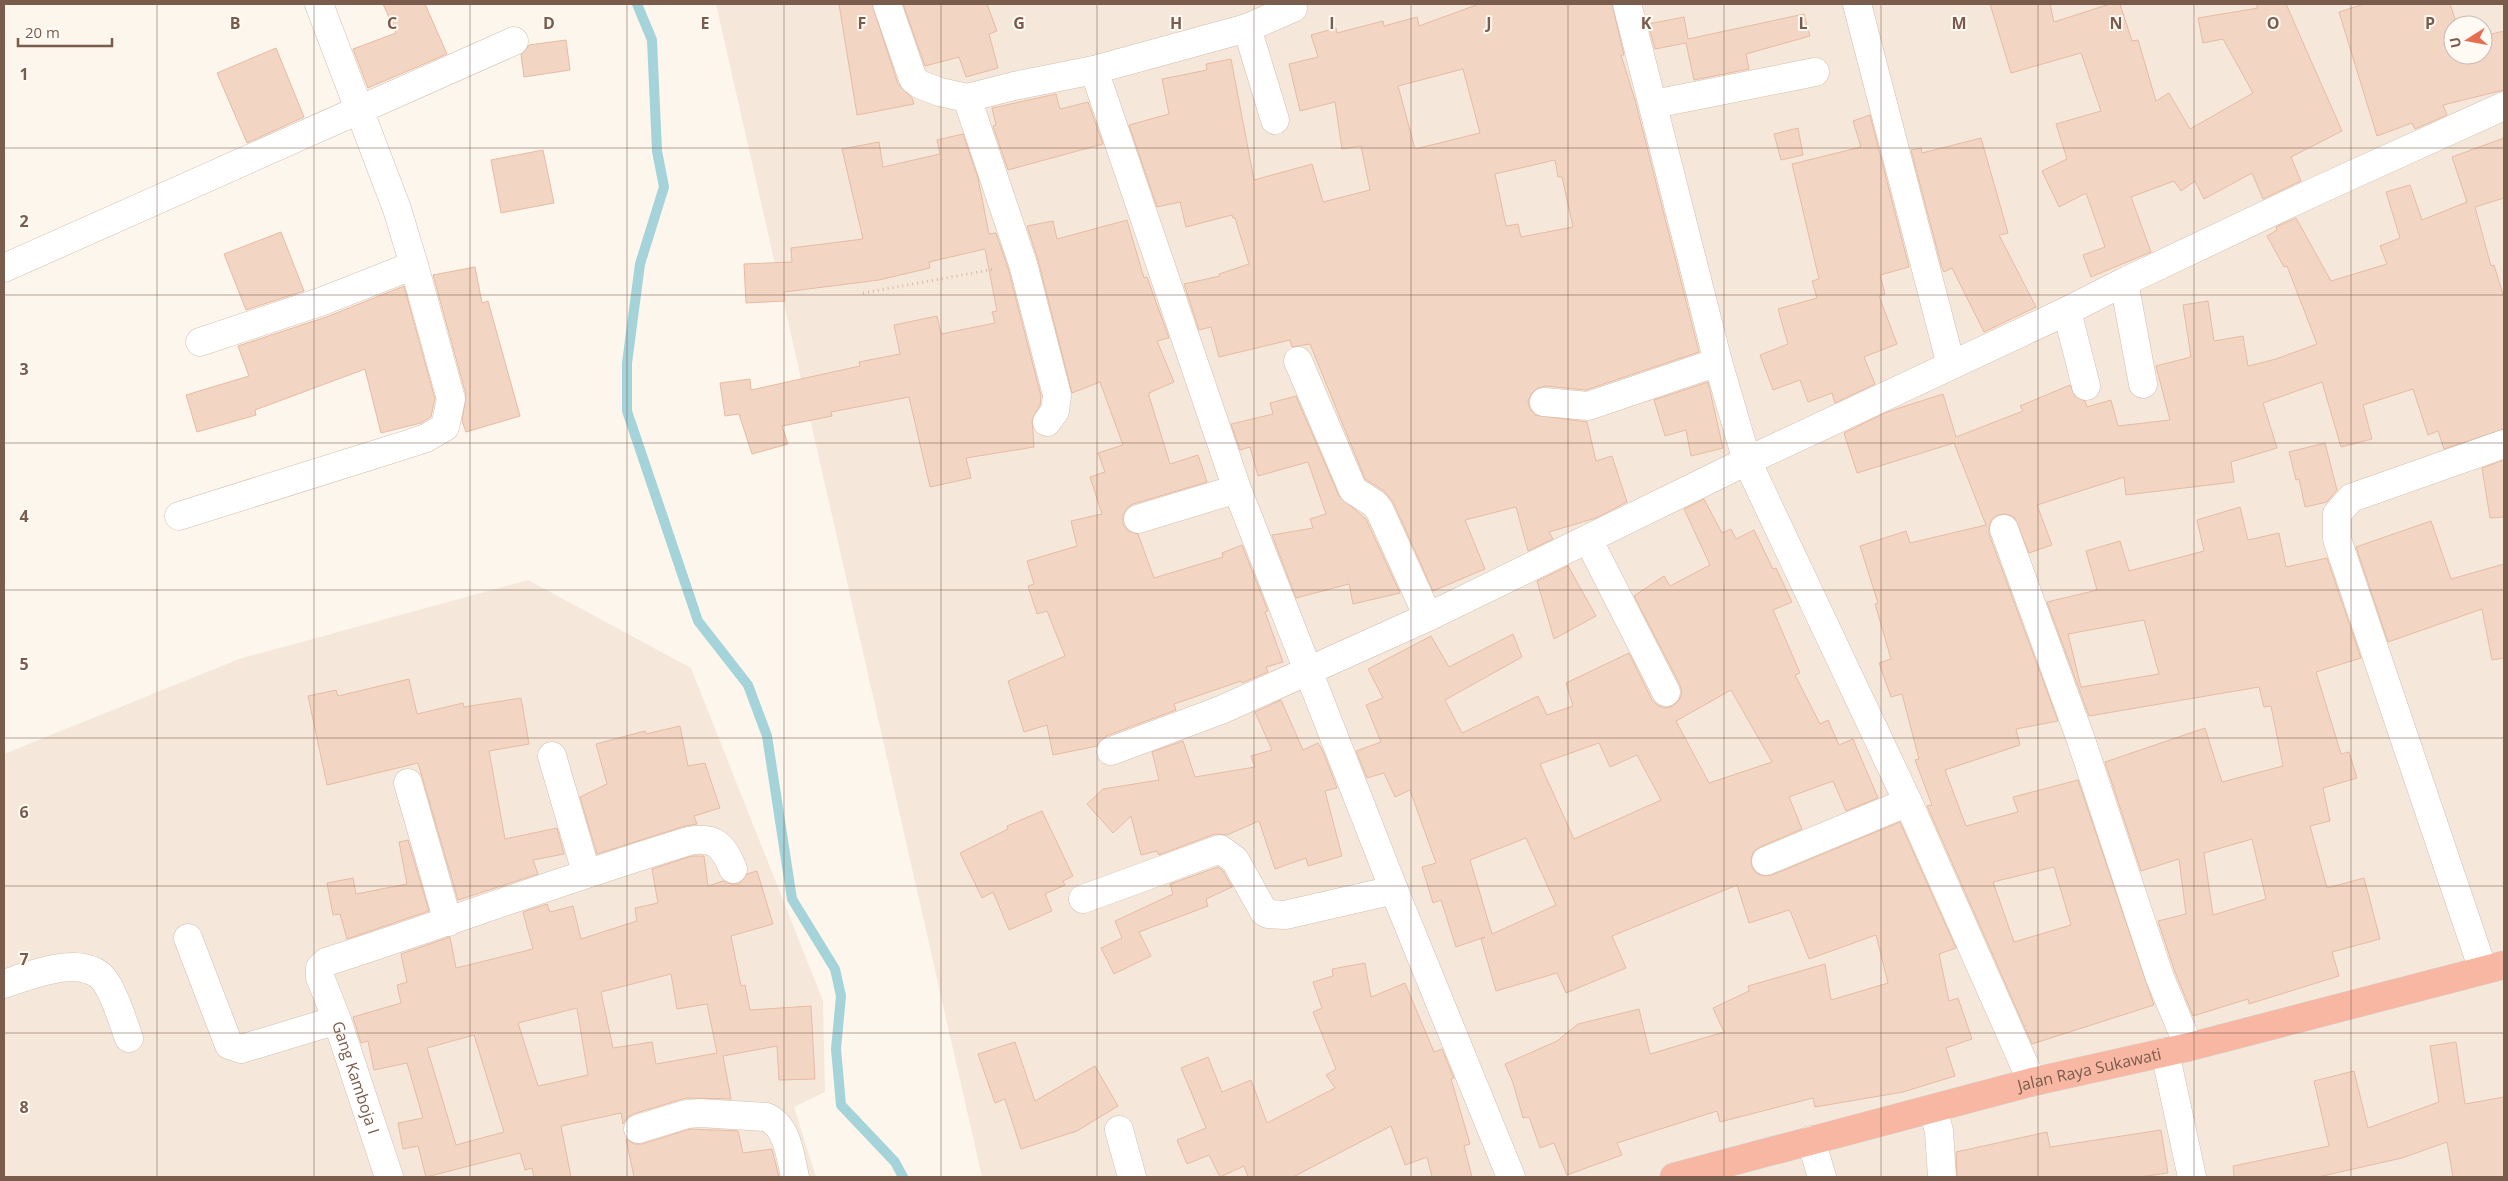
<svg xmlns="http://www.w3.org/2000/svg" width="2508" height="1181" viewBox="0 0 2508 1181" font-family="'Open Sans',sans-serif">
<rect width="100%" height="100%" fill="#fdf6ec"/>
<g fill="#f5e8da" fill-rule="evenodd">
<path d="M 716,4 L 2504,4 L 2504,1177 L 982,1177 ZM 2453,25 L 2483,25 L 2483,55 L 2453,55 Z"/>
<polygon points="528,580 691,668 823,1001 825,1092 794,1107 816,1177 4,1177 4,754 239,659"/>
</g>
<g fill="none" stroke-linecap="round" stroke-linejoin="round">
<polyline stroke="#a5d3da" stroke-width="10" points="637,4 652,40 657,151 664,187 640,264 627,363 627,411 698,621 748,685 767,736 792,899 835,969 841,996 836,1049 841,1105 895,1162 903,1177"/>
</g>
<g fill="#f3d5c3" stroke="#e6bba3" fill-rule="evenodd">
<polygon points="383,4 425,4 447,54 368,88 353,49 396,33"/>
<polygon points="839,4 872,4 898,84 912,98 914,104 857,115"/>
<polygon points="903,4 987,4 997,31 989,34 998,68 966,77 959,57 925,66"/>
<path d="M 1479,4 L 1612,4 L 1624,55 L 1621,55 L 1635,100 L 1699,352 L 1586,390 L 1545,386 L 1538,388 L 1532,393 L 1528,401 L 1530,409 L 1535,415 L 1587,422 L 1596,461 L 1612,456 L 1627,502 L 1596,518 L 1549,532 L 1553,539 L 1528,551 L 1516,507 L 1465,520 L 1485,569 L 1433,591 L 1393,502 L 1384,491 L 1365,479 L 1310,344 L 1292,347 L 1290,340 L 1219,357 L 1211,327 L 1199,330 L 1184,284 L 1220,276 L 1219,274 L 1249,264 L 1235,218 L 1233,218 L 1232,215 L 1186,227 L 1180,202 L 1157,207 L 1129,125 L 1169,114 L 1162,79 L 1207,70 L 1206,64 L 1231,59 L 1254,180 L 1312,164 L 1323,202 L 1370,190 L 1361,146 L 1342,149 L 1335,102 L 1300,111 L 1289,64 L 1318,57 L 1311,35 L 1336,28 L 1337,33 L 1383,21 L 1384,26 L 1417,17 L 1419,26 ZM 1463,69 L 1480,133 L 1415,149 L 1398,86 ZM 1555,160 L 1558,177 L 1562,177 L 1573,227 L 1521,237 L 1518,224 L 1506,226 L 1495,174 Z"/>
<polygon points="1990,4 2050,4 2054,22 2110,4 2120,4 2132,41 2138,40 2156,101 2169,93 2190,129 2253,93 2223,39 2203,43 2198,18 2258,8 2256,4 2286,4 2342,131 2291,157 2301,181 2263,199 2252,173 2204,199 2195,181 2181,191 2174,181 2131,197 2151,252 2091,277 2083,255 2105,247 2086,193 2059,207 2042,171 2067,159 2056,124 2101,111 2081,53 2011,73"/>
<polygon points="2364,4 2450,4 2457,25 2453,25 2453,55 2483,55 2483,36 2504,31 2504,90 2443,105 2447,115 2415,129 2412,123 2377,136 2339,12"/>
<polygon points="1804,14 1810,36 1746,54 1749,69 1694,80 1686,43 1655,49 1648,24 1684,17 1688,39"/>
<polygon points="566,40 570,70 524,77 521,55 529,45"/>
<polygon points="276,48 304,117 247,143 217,73"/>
<polygon points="1056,94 1060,109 1088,102 1103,144 1008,170 993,126 996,125 992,108"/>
<polygon points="1870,115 1909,267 1880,275 1885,294 1879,296 1897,344 1864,357 1875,384 1835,403 1832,393 1808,402 1800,380 1773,390 1760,355 1788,344 1778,309 1817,298 1812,281 1819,279 1792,164 1861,147 1853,121"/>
<polygon points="1798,128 1803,155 1781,160 1774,134"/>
<polygon points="963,134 978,178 989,234 996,233 1008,268 1041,396 1040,405 1032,420 1034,447 966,458 971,478 930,487 909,397 831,412 832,416 782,426 788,444 752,454 739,414 725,416 720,383 750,379 751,390 860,366 859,362 900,354 894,325 937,316 941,334 995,323 992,312 997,311 985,249 929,262 930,268 879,280 784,292 785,301 746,303 744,264 792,262 791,248 863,239 842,149 879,142 883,167 940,154 937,140"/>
<polygon points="1981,138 2008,233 1999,235 2036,307 1984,332 1952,268 1944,272 1942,268 1911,150 1921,148 1922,153"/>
<path d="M 2504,138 L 2504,198 L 2475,207 L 2491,266 L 2494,265 L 2504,298 L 2504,429 L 2444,449 L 2438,431 L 2428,435 L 2413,389 L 2363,405 L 2372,439 L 2341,447 L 2322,382 L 2263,403 L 2277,448 L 2231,462 L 2234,482 L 2126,495 L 2124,477 L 2037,505 L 2052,545 L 2029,553 L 2014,517 L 2006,514 L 1998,515 L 1992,519 L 1989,527 L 1989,534 L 2058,721 L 2016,729 L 2020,745 L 1945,770 L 1966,826 L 2018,812 L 2013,797 L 2078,780 L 2154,1005 L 2032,1044 L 1927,806 L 1932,805 L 1915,760 L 1919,759 L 1902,694 L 1891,697 L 1879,663 L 1891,659 L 1875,604 L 1878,603 L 1860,546 L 1906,531 L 1910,543 L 1986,525 L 1954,443 L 1857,473 L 1844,433 L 1887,412 L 1943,394 L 1956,437 L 2023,411 L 2020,406 L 2070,385 L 2075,396 L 2085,401 L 2087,407 L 2111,400 L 2118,426 L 2170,420 L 2156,366 L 2191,357 L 2183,305 L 2208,301 L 2214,341 L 2243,336 L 2248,366 L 2276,359 L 2317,344 L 2287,266 L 2284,267 L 2267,236 L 2277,230 L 2276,227 L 2296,218 L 2331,281 L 2387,264 L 2380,246 L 2400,238 L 2386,192 L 2410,185 L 2422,220 L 2467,202 L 2452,157 ZM 2054,867 L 2071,925 L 2014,942 L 1993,882 Z"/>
<polygon points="543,150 554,203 501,213 491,160"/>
<polygon points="1127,220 1144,278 1147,277 1169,338 1157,341 1174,382 1149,393 1149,396 1170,464 1198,455 1207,482 1133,504 1127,508 1123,515 1123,524 1128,531 1138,534 1154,578 1223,557 1222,553 1242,545 1268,611 1265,612 1283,662 1266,667 1268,672 1242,683 1241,681 1174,704 1176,710 1106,736 1097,746 1053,755 1047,725 1024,732 1008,681 1065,656 1047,611 1037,614 1028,586 1034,584 1027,561 1077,546 1071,521 1102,514 1090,477 1105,472 1098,453 1123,445 1100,382 1072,393 1038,260 1027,226 1053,221 1057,239"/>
<polygon points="281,232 304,291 246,310 224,254"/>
<polygon points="475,267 482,303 488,301 520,416 466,432 462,421 466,395 433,275"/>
<polygon points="404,286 435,399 431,417 421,423 381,433 365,369 255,410 256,415 197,432 186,395 249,376 238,346 329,316"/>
<polygon points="1708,382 1723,448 1691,456 1686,430 1665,436 1654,400"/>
<polygon points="1296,396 1339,496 1366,519 1400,593 1353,604 1349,584 1296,598 1272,535 1313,528 1310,519 1326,514 1308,462 1258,476 1250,447 1240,450 1231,424 1273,414 1270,403"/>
<polygon points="2325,443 2337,490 2327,502 2305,507 2299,479 2296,480 2289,452"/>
<polygon points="2504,460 2504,517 2490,518 2482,468"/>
<path d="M 1704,499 L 1722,533 L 1731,529 L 1736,539 L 1754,530 L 1773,569 L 1776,568 L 1792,602 L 1773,610 L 1800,673 L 1795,675 L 1820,724 L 1828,720 L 1839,745 L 1853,739 L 1878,798 L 1846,811 L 1833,781 L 1789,797 L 1802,829 L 1760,847 L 1754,851 L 1751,858 L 1752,867 L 1756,873 L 1764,876 L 1772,875 L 1900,822 L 1956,948 L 1939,954 L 1949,1001 L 1958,998 L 1972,1039 L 1946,1048 L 1955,1076 L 1903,1092 L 1815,1107 L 1813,1098 L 1720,1122 L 1717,1111 L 1617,1143 L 1622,1155 L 1567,1175 L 1554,1143 L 1540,1148 L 1529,1117 L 1523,1118 L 1513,1083 L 1505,1064 L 1557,1041 L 1578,1024 L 1639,1009 L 1650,1054 L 1724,1032 L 1713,1008 L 1749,991 L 1748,986 L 1825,964 L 1831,1000 L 1888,983 L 1876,935 L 1809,959 L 1791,913 L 1789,910 L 1749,923 L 1737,885 L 1612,936 L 1626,968 L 1566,993 L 1557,973 L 1496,991 L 1481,939 L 1485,937 L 1456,947 L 1441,900 L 1433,903 L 1422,867 L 1436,863 L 1410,790 L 1395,797 L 1384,773 L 1367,778 L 1356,751 L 1381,742 L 1366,705 L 1383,698 L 1368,669 L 1431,636 L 1449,667 L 1513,634 L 1522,657 L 1445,700 L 1462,733 L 1538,696 L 1547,715 L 1573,706 L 1566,683 L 1629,653 L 1652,700 L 1657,705 L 1665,708 L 1673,706 L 1679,700 L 1682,693 L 1680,685 L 1634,596 L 1664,576 L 1670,586 L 1710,565 L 1684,509 ZM 1731,690 L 1772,762 L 1709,783 L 1676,721 ZM 1599,743 L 1610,767 L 1637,755 L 1661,800 L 1574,839 L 1540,764 ZM 1526,838 L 1556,905 L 1492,934 L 1470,860 Z"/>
<path d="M 2240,507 L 2248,540 L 2279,533 L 2286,567 L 2327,558 L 2361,658 L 2316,672 L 2341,754 L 2349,752 L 2357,778 L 2323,788 L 2330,821 L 2310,826 L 2327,888 L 2364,878 L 2380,939 L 2332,952 L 2339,976 L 2249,1004 L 2248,999 L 2193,1016 L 2175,972 L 2158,921 L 2186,914 L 2179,859 L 2141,871 L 2105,762 L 2205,728 L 2222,782 L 2283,766 L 2271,706 L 2264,707 L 2259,687 L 2089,716 L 2047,602 L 2097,590 L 2086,551 L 2120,541 L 2129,571 L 2204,551 L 2197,520 ZM 2144,620 L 2159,674 L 2081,687 L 2068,634 ZM 2252,839 L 2266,899 L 2213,915 L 2204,853 Z"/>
<polygon points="2431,521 2451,579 2504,564 2504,658 2492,660 2482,609 2388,642 2356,547"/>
<polygon points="1568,566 1596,616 1554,639 1537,581"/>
<polygon points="409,679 417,714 463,703 464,707 521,698 529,744 489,751 505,839 557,828 564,854 533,860 538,874 458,900 418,763 327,785 308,696 336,690 338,696"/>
<polygon points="1281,700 1303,750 1318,743 1323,751 1337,788 1325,791 1342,856 1308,866 1306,858 1275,869 1259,821 1227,835 1215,834 1159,855 1157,851 1141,855 1131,816 1113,833 1087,804 1103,789 1159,780 1152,752 1183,741 1195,777 1255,767 1251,756 1272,750 1255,712"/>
<polygon points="680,726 688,766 705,763 720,808 694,816 697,824 685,826 597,854 580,797 607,784 596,744 645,731 646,734"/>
<polygon points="1042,811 1073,876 1063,881 1065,885 1045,894 1052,911 1009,930 993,892 982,898 960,853 1008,829 1007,826"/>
<polygon points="408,840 429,911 347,939 340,914 333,915 327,883 353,878 356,894 407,884 399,842"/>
<path d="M 692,856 L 704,856 L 708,886 L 723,881 L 731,884 L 739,884 L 747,874 L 757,871 L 773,924 L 731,936 L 741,986 L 745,985 L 750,1010 L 811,1006 L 815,1079 L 779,1080 L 777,1046 L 723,1056 L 731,1099 L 686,1098 L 633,1114 L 627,1118 L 623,1124 L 621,1113 L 561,1126 L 571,1177 L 534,1177 L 532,1168 L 525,1170 L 520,1153 L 426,1177 L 418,1146 L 403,1149 L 398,1123 L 423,1118 L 407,1063 L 374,1070 L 368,1041 L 361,1043 L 353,1017 L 401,1003 L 397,985 L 407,982 L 401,954 L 450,937 L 456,968 L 533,949 L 523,912 L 547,904 L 550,912 L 573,906 L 581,939 L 637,921 L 635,908 L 658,903 L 652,869 ZM 671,974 L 677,1009 L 707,1004 L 717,1053 L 656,1064 L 652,1042 L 613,1048 L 601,992 ZM 577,1008 L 588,1075 L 538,1086 L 518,1023 ZM 474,1035 L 504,1132 L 456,1145 L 427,1048 Z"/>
<polygon points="1218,867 1223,871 1232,887 1206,899 1208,906 1139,932 1151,956 1114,974 1101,948 1122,938 1115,921 1173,894 1170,884"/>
<polygon points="1365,963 1371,997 1405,983 1434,1052 1442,1049 1454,1078 1451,1079 1470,1144 1464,1146 1472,1177 1432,1177 1427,1157 1405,1165 1391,1126 1293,1177 1248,1177 1244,1166 1220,1177 1209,1155 1187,1164 1177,1140 1206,1128 1181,1068 1208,1057 1222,1092 1251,1080 1267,1123 1335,1088 1326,1075 1336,1069 1313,1012 1322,1008 1313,982 1333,976 1332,969"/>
<polygon points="1015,1042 1035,1101 1095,1066 1118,1106 1077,1131 1021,1149 1005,1099 995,1103 978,1054"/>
<polygon points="2456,1042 2465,1104 2504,1097 2504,1177 2453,1177 2447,1142 2402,1158 2318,1177 2234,1177 2233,1166 2329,1146 2314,1081 2354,1071 2368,1128 2439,1102 2430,1046"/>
<polygon points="690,1129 738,1131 743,1153 772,1149 779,1177 634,1177 626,1139 634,1144 642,1144"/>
<polygon points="2161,1130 2168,1173 2139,1177 1957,1177 1956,1152 2047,1132 2050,1147"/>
</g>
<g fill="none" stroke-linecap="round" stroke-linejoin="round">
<g stroke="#d1beb0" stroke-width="29">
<g id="minor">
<polyline points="887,4 913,79 921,85 940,92 967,98 1014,86 1094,70 1247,28 1293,8"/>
<polyline points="1627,4 1718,362 1747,461 1908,802 2032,1082"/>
<polyline points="1857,4 1951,365"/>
<polyline points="1247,28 1275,120"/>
<polyline points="1094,70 1237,489 1394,890 1511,1177"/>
<polyline points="967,98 1023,264 1057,395 1055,411 1047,422"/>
<polyline points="1654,104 1815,72"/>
<polyline points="4,268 514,41"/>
<polyline points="2124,282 2143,384"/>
<polyline points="2067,311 2086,386"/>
<polyline points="200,342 323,301 414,265 397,209 319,4"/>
<polyline points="1298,361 1353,490 1375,504 1380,511 1428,617"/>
<polyline points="1544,402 1588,406 1718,362"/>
<polyline points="179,516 405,445 426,438 445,427 451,399 414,265"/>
<polyline points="1138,519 1237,489"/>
<polyline points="2004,529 2081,740 2160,978 2189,1047"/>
<polyline points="1588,539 1666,692"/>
<polyline points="1111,751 1221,710 1428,617 1747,461 2067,311 2124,282 2312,193 2504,106"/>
<polyline points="552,756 586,872"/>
<polyline points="408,783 448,922"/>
<polyline points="1766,861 1908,802"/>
<polyline points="1083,899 1220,849 1235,860 1264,912 1268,914 1285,915 1394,890"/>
<path id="s1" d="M 188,938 L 229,1045 L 241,1049 L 337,1020 L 389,1177"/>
<polyline points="2483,970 2337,539 2337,514 2351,498 2504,444"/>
<path d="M 4,984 C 31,975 88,951 107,984 C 117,1000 122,1020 129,1038"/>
<path d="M 337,1020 L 320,977 L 320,968 L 326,962 C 447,923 567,878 689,841 C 715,836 724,846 733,869"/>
<polyline points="2165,1052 2192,1177"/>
<polyline points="1933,1109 1939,1131 1942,1177"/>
<path d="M 638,1129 L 687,1114 L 700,1113 L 766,1117 C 788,1126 790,1156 795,1177"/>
<polyline points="1119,1130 1132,1177"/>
<polyline points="1811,1140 1822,1177"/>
</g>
</g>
<g stroke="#dad1cd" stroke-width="29">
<g id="highway">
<path id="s2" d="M 1674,1177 L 2032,1082 L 2189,1047 L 2504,965"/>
</g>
</g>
<polyline stroke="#d9b8a5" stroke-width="3" stroke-dasharray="1 4" stroke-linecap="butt" points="863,293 995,269"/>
<use href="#minor" stroke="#fff" stroke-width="28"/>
<use href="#highway" stroke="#f7b7a3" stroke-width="28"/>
</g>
<path fill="none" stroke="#7a5c4d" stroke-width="1" stroke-opacity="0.55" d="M 157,4 L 157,1177M 314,4 L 314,1177M 470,4 L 470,1177M 627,4 L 627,1177M 784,4 L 784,1177M 941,4 L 941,1177M 1097,4 L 1097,1177M 1254,4 L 1254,1177M 1411,4 L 1411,1177M 1568,4 L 1568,1177M 1724,4 L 1724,1177M 1881,4 L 1881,1177M 2038,4 L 2038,1177M 2194,4 L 2194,1177M 2351,4 L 2351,1177M 4,148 L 2504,148M 4,295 L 2504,295M 4,443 L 2504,443M 4,590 L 2504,590M 4,738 L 2504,738M 4,886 L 2504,886M 4,1033 L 2504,1033"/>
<g text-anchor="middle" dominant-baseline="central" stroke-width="4" stroke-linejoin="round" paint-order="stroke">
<g font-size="16" fill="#7a5c4d" stroke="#fffaf3">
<text stroke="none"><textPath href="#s2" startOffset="429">Jalan Raya Sukawati</textPath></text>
<text stroke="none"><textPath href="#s1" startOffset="288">Gang Kamboja I</textPath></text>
</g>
</g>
<g font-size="16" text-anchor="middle" font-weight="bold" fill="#7a5c4d" stroke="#fffaf3" stroke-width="4" stroke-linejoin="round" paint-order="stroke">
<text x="235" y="29">B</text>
<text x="392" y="29">C</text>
<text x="549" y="29">D</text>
<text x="705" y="29">E</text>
<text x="862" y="29">F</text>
<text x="1019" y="29">G</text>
<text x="1176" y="29">H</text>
<text x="1332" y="29">I</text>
<text x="1489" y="29">J</text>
<text x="1646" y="29">K</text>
<text x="1803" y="29">L</text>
<text x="1959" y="29">M</text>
<text x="2116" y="29">N</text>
<text x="2273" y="29">O</text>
<text x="2430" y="29">P</text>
<text x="24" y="80">1</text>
<text x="24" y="227">2</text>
<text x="24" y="375">3</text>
<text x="24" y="522">4</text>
<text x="24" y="670">5</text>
<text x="24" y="818">6</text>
<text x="24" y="965">7</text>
<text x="24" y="1113">8</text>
</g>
<rect width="2508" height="1181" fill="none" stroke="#7a5c4d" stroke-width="10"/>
<g transform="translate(2468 40) rotate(259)"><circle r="24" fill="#fffaf3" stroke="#cabbb1"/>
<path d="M0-4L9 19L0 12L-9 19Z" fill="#e76f51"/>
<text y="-8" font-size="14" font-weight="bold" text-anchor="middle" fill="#7a5c4d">U</text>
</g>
<path d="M18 38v8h94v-8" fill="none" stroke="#7a5c4d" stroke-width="2.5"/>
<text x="25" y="38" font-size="15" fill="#7a5c4d" stroke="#fffaf3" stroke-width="4" paint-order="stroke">20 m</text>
</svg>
